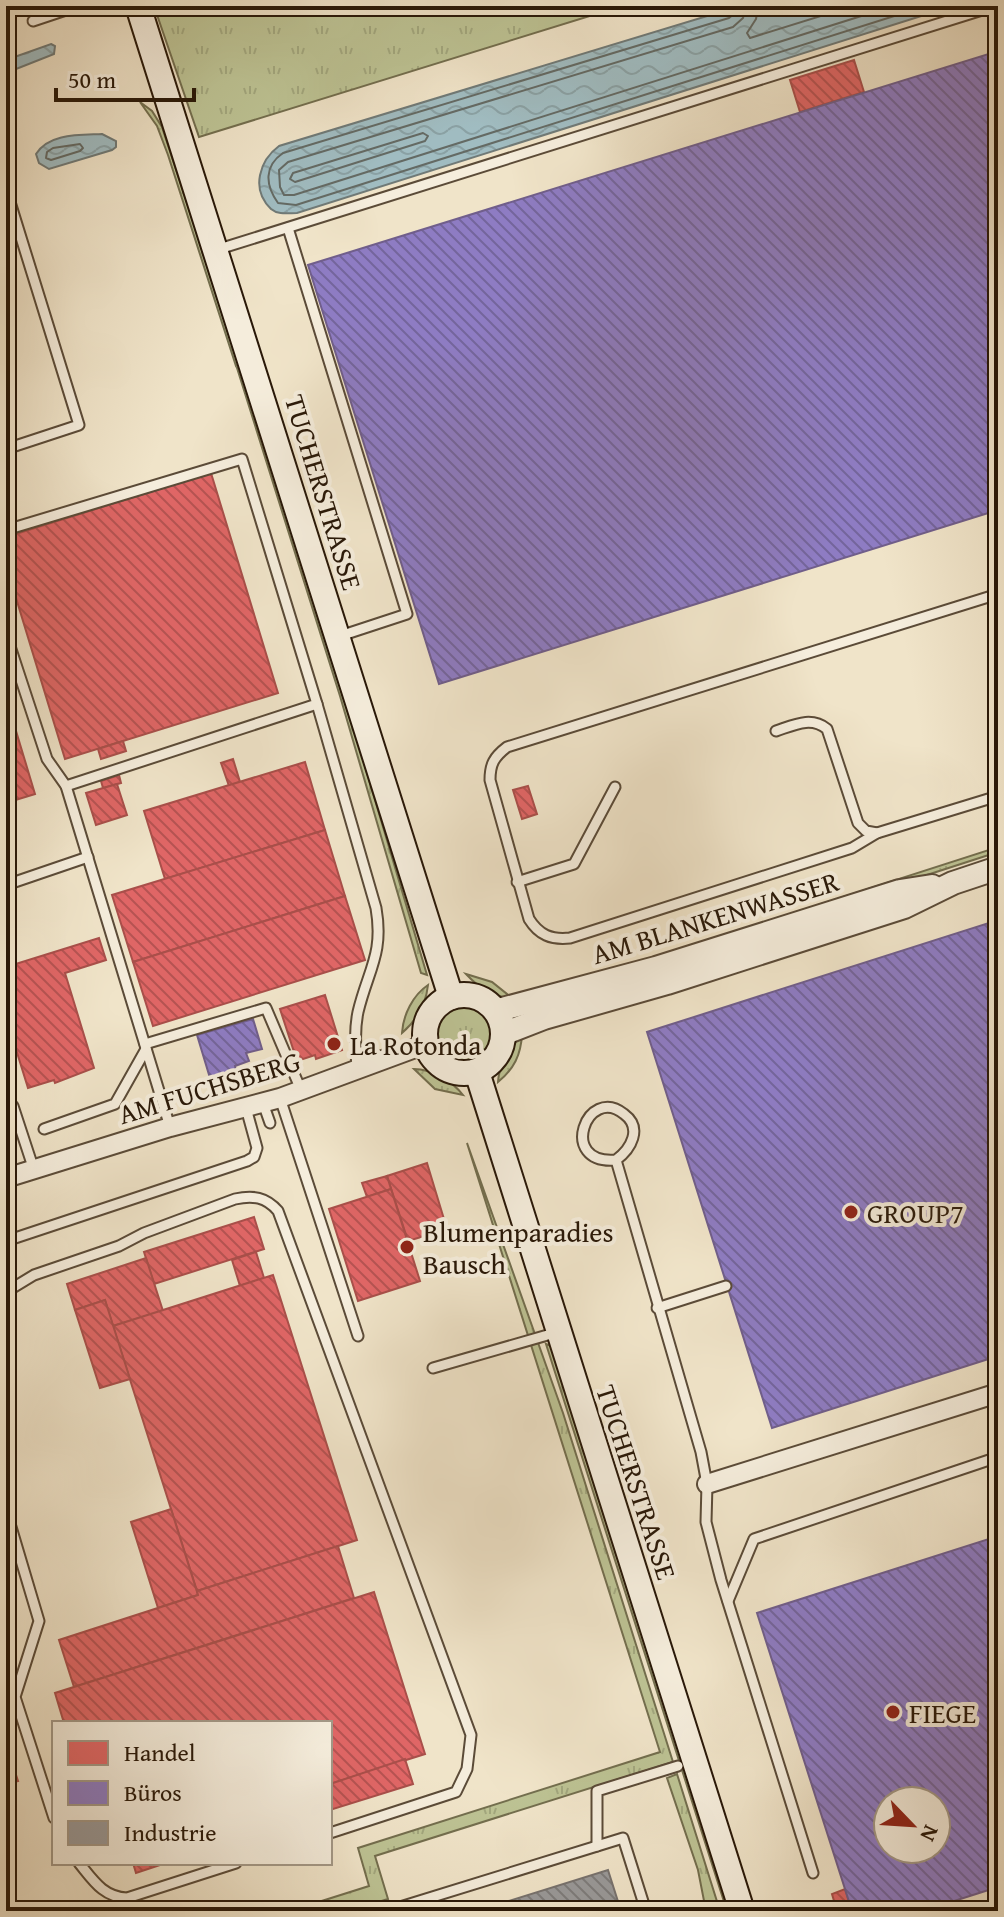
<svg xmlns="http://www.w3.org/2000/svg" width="1004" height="1917" viewBox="0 0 1004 1917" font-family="'Gentium Book Plus',serif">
<defs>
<pattern id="grass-tufts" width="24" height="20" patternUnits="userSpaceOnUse" patternTransform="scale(2)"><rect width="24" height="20" fill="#bdc394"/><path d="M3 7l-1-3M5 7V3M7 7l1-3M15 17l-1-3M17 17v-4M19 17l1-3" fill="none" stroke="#a2a77e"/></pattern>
<pattern id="water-waves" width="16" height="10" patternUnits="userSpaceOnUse" patternTransform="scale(2)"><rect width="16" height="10" fill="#a0bcc1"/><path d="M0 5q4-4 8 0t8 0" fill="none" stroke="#8aa1a4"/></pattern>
<pattern id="shops-back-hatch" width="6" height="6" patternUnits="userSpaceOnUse" patternTransform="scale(2)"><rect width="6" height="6" fill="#e06666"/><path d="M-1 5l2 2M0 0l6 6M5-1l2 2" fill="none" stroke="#b65352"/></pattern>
<pattern id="offices-back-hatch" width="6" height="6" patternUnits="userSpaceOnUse" patternTransform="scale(2)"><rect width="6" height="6" fill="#8e7cc3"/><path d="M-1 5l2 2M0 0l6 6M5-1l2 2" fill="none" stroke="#74659c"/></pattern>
<pattern id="industry-back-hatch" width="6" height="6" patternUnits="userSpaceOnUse" patternTransform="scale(2)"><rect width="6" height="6" fill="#999"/><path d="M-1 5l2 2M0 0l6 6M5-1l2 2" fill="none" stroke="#7d7c7b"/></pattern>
</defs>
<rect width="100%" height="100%" fill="#f0e4c9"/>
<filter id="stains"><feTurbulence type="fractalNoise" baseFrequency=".0025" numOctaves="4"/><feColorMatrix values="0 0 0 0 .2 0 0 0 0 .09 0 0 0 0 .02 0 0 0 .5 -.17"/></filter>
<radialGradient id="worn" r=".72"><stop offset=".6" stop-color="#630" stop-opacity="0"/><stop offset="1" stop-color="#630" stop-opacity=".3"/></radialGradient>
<g fill="url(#grass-tufts)" stroke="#736e4e" stroke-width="2">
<polygon points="154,6 622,6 199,137"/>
<polygon points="140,102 152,111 162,127 240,364 236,366 168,155 157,126"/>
<polygon points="240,367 348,709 427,975 421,973 340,696 237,368"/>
<polygon points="998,847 998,852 649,965 647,960"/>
<path d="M 466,974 L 492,982 L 512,998 C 494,998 478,987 466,974 Z"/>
<path d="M 428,985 C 426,1004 417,1020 402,1033 C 403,1015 413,995 428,985 Z"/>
<circle cx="463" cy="1034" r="28"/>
<path d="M 522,1034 C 521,1055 514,1069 498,1082 C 499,1065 510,1045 522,1034 Z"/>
<path d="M 414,1069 C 432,1069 452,1081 463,1095 L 435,1089 Z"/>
<polygon points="467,1143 563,1413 673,1762 375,1856 388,1899 349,1911 290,1911 369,1886 358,1848 660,1752"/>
<polygon points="546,1344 551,1346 731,1911 727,1911"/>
<polygon points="677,1774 720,1911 706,1911 698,1870 667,1778"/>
</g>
<g fill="url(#water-waves)" stroke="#707a77" stroke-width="2">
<path d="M 740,6 L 953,6 L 297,213 C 288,213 278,215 271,209 C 250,189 260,160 279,146 Z"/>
<polygon points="51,44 55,46 54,54 6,73 6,60"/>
<path d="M 102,134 L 116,141 L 116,147 L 112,150 L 49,169 L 39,163 L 36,154 C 49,133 80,135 102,134 Z"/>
</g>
<g fill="url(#shops-back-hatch)" stroke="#a94f4a" stroke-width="2">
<polygon points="854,60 864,92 800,112 790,80"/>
<polygon points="211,473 278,693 65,759 6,565 6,537"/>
<polygon points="10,711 35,794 6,803 6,712"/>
<polygon points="123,741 126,751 101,759 98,749"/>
<polygon points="233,759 240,782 229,786 221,763"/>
<polygon points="305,762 325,830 165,879 144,811"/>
<polygon points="119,775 121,783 103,788 101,781"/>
<polygon points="117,784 127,815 96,825 86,793"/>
<polygon points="528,786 537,814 522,819 513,790"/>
<polygon points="325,830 345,896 133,962 112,895"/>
<polygon points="345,896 365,960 153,1026 133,962"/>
<polygon points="99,938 106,960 65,973 94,1068 55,1083 54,1080 28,1088 6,1017 6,967"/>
<polygon points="325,995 342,1050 316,1059 315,1055 297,1061 280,1009"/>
<polygon points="427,1163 447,1229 408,1241 387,1176"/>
<polygon points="387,1176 391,1189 367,1197 362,1183"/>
<polygon points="391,1189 420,1281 358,1301 329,1209"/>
<polygon points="254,1217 264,1249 154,1284 144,1252"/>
<polygon points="256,1252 264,1278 240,1286 232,1260"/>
<polygon points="146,1258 163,1311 113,1326 105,1300 75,1310 67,1284"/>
<polygon points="273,1275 357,1540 197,1591 113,1326"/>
<polygon points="105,1300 130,1379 100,1388 75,1310"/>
<polygon points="171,1509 198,1595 158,1608 131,1522"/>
<polygon points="338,1546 354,1598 74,1687 59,1640 198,1595 197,1591"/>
<polygon points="374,1592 425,1754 330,1784 330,1723 64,1723 55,1693"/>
<polygon points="6,1744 18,1781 6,1784"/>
<polygon points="405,1759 413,1784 330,1810 330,1784"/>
<polygon points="133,1863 166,1863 136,1873"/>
<polygon points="845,1889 852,1911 837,1911 832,1894"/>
</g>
<g fill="url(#offices-back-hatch)" stroke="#705e8b" stroke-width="2" fill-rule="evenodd">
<polygon points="998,51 998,510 439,684 308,265"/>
<polygon points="998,920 998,1356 772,1428 647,1032"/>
<polygon points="253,1019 262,1049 246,1053 249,1061 235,1066 236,1071 210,1078 197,1035"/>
<path d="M 998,1536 L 998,1887 L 923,1911 L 852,1911 L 757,1613 ZM 888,1801 L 936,1801 L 936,1849 L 888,1849 Z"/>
</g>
<polygon fill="url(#industry-back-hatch)" stroke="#77726e" stroke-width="2" points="608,1870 621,1911 477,1911"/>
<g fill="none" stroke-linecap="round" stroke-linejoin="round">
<g stroke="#646a64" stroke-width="2">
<path d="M 736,6 L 735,13 L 729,18 L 283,153 C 264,166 265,185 278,203 L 296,205 L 926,6"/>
<polyline points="746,6 743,18 733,27 288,162 279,170 280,187 284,195 294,195 893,6"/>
<polyline points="758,6 756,19 747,33 750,38 853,6"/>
<polygon points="423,133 428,136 425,141 295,182 290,179 293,173"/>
<polygon points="80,144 83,148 80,151 51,160 46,158 47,152 53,148"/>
</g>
<g stroke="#5b4b38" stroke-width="13">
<g id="service">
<polyline points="33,21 66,10"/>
<polyline points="6,189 79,425 6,449"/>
<polyline points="288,228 407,614 337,637"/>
<polyline points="216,250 995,6"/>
<polyline points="6,530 242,459 317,704 66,786"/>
<path d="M 998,594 L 507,747 C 494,757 490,764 490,780 L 529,919 C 539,935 551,940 570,938 L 852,848 L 877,833 L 998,796"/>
<polyline points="6,634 47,759 66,786 170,1127"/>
<path d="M 317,704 L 376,908 C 384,954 368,970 358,1012 C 354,1031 356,1050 357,1069"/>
<path d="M 776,731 C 794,725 811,716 827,729 L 858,823 L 866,831 L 877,833"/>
<polyline points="517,882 574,864 615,787"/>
<polyline points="6,885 88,857"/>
<polyline points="145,1044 266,1008 301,1090"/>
<polyline points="280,1098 358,1336"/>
<polyline points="263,1103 270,1123"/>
<polyline points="13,1106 34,1170"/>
<polyline points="44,1129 115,1104 146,1049"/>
<path d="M 616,1160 C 631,1149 643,1128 624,1114 C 587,1084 557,1165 616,1160 L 701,1452 L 707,1484 L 706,1522 L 721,1580 L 813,1873"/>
<polyline points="6,1241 247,1161 254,1157 257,1148 246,1108"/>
<path d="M 6,1292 L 34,1275 L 119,1246 L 144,1233 L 235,1199 C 253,1195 266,1197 278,1211 L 471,1735 L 467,1769 L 456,1792 L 330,1833"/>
<polyline points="657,1308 726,1286"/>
<polyline points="433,1368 558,1332"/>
<polyline points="6,1510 39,1621 15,1697 54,1818"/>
<polyline points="728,1601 754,1539 998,1457"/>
<polyline points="597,1846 597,1791 678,1766"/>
<path d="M 79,1863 C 93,1880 103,1897 127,1898 L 236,1863"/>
<polyline points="387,1911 623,1838 646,1911"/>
</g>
</g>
<g stroke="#5b4b38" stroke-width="22">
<g id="minor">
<polyline points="6,1178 170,1127 280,1098 426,1044"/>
<polyline points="707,1484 998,1393"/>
</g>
</g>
<g stroke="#5b4b38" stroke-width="26">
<g id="tertiary">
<polyline points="495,1011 656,968 900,891 932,886"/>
<polyline points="503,1034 544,1018 667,983 904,907 953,883 998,868"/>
</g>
</g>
<g stroke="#291808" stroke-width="28">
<g id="secondary">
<polyline points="138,6 451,997"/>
<circle cx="464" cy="1034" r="39"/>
<polyline points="477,1072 742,1911"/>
</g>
</g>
<use href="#service" stroke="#f5eddc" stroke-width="9"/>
<use href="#minor" stroke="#f5eddc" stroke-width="18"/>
<use href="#tertiary" stroke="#f5eddc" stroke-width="22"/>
<use href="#secondary" stroke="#f5eddc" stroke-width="24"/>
</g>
<g fill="#8f2418" stroke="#f5eddc" stroke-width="3">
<circle cx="334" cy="1044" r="8"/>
<circle cx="851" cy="1212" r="8"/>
<circle cx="407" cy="1247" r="8"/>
<circle cx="893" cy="1712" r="8"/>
</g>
<g text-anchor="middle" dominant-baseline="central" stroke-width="8" stroke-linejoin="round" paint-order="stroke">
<g font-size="28" fill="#291808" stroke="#f5eddc">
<text transform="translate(324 492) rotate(73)">TUCHERSTRASSE</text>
<text transform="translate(715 917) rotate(-17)">AM BLANKENWASSER</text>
<text transform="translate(209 1087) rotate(-17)">AM FUCHSBERG</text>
<text transform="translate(637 1482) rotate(72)">TUCHERSTRASSE</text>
</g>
<g font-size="28" fill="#291808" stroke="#f5eddc" text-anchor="start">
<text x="350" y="1044">La Rotonda</text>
<text x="867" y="1212">GROUP7</text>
<text x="423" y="1231">Blumenparadies<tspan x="423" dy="32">Bausch</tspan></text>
<text x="909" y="1712">FIEGE</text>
</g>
</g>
<rect width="1004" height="1917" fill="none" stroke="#f0e4c9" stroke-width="32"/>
<rect x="8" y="8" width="988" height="1901" fill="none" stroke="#291808" stroke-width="4"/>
<rect x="16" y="16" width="972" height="1885" fill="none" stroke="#291808" stroke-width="2"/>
<rect x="52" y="1721" width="280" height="144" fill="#f5eddc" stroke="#a39887" stroke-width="2"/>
<rect x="68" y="1741" width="40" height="24" fill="#e06666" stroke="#a39887" stroke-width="2"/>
<text x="124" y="1761" font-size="24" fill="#291808">Handel</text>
<rect x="68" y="1781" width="40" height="24" fill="#8e7cc3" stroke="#a39887" stroke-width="2"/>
<text x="124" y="1801" font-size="24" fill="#291808">Büros</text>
<rect x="68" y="1821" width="40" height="24" fill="#999999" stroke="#a39887" stroke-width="2"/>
<text x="124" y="1841" font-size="24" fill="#291808">Industrie</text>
<g transform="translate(912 1825) rotate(115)"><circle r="38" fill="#f5eddc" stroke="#a39887" stroke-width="2"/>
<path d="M0-6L14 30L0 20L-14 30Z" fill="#8f2418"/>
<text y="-12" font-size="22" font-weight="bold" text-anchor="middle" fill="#291808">N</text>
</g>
<path d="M56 88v12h138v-12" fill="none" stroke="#291808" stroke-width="4"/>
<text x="68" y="88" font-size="24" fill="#291808" stroke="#f5eddc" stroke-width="6" paint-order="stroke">50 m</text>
<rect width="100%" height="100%" filter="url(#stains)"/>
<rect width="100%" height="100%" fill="url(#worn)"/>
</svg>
